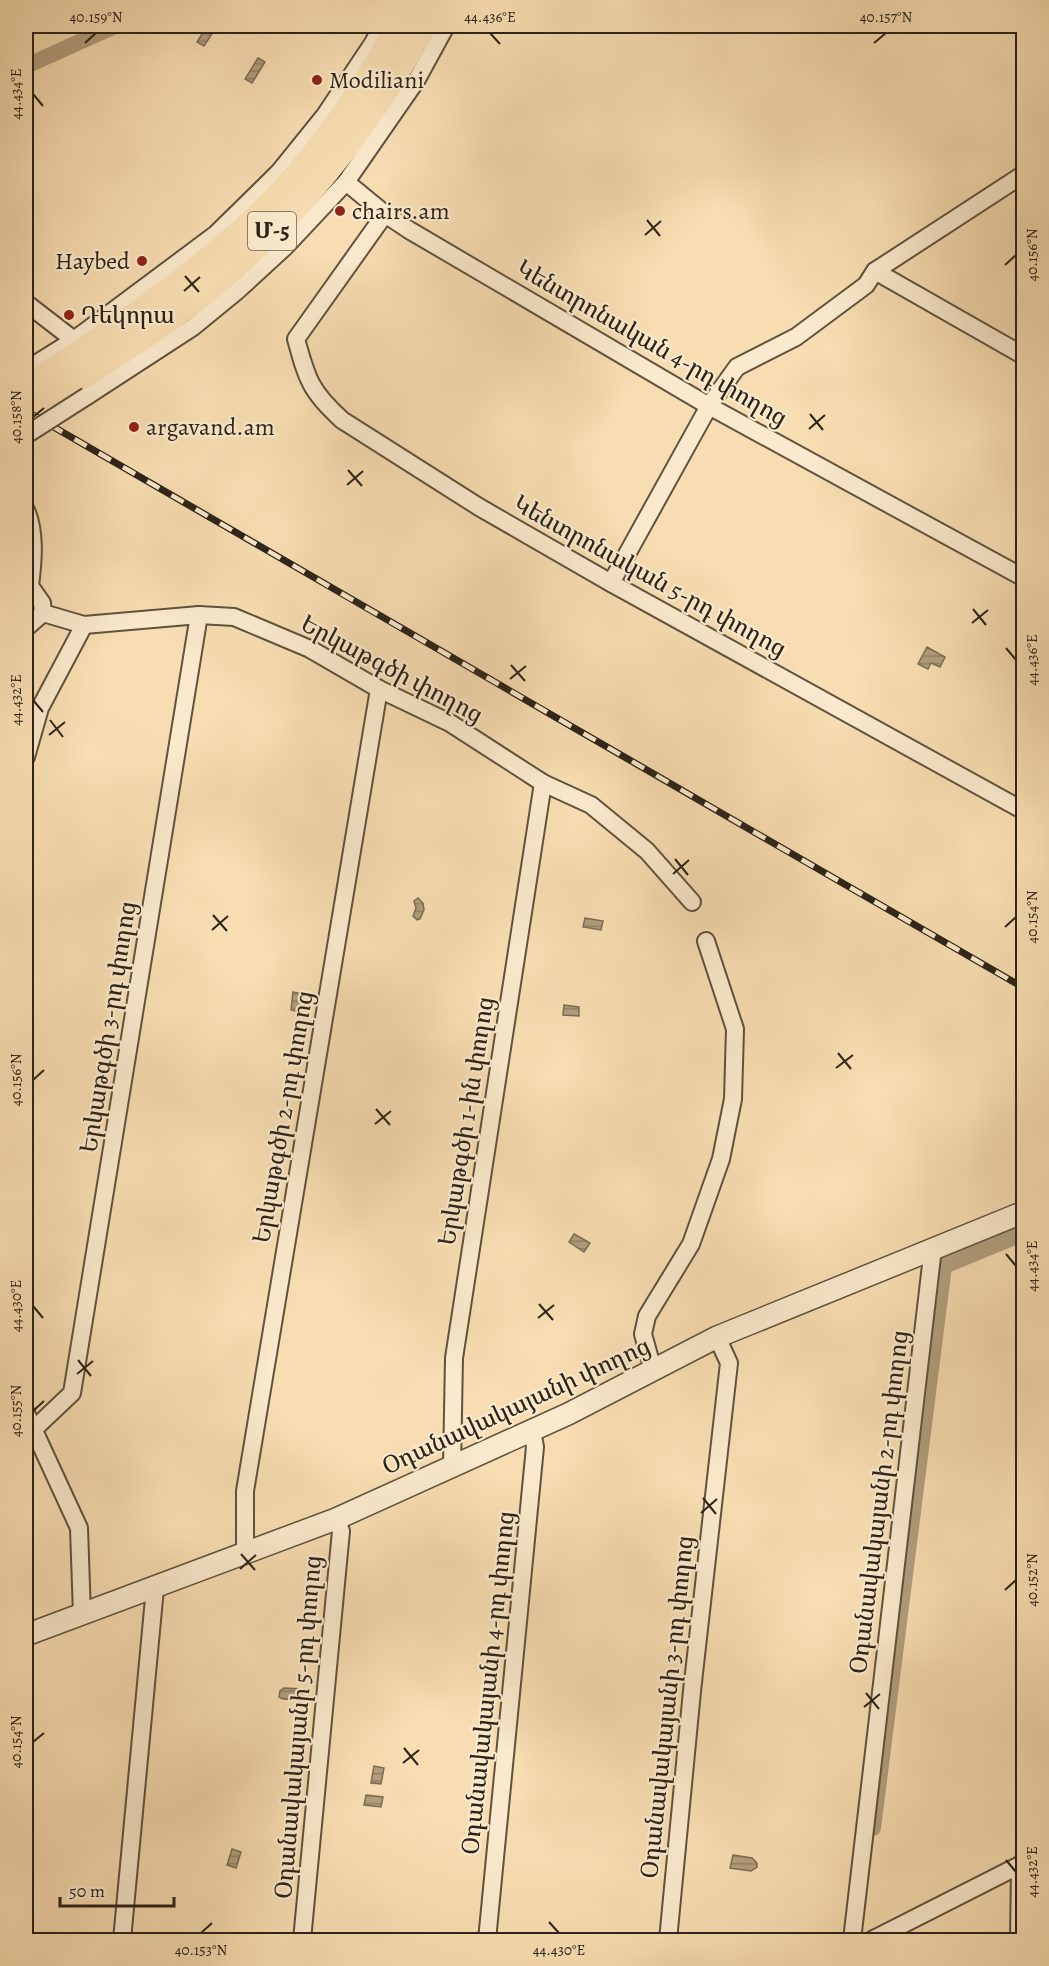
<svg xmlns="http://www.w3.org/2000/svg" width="1049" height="1966" viewBox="0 0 1049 1966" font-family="Alegreya,'Noto Serif Armenian',serif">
<defs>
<pattern id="water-rules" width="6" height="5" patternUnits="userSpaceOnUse" patternTransform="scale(1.5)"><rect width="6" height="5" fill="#b29e7d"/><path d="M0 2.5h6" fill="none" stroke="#918065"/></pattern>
</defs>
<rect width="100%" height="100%" fill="#f7ddb1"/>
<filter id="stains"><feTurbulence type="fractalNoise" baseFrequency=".00333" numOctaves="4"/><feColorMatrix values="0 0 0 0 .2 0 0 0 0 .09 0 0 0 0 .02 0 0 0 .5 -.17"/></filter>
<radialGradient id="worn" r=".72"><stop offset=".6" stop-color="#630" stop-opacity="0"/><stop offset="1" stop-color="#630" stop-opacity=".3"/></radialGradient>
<g fill="url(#water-rules)" stroke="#7c6d55" stroke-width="1.5">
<polygon points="207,26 217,26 204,46 197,42"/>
<polygon points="258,58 265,62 252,83 245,79"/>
<polygon points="927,647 945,657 940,667 931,663 928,669 918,664"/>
<polygon points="418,898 423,903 424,910 420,919 417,920 413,916 416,908 414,901"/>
<polygon points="585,918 603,921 601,930 583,927"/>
<polygon points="293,992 304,994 301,1012 291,1010"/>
<polygon points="564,1005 579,1007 579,1016 563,1015"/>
<polygon points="574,1234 590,1243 584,1252 569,1242"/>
<polygon points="284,1688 303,1689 302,1700 283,1699 279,1697 280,1691"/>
<polygon points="374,1766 384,1768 381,1784 371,1783"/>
<polygon points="366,1795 383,1797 381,1807 364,1805"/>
<polygon points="232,1849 241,1852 236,1868 227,1865"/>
<polygon points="733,1855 752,1858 757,1863 757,1867 751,1871 730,1868"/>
</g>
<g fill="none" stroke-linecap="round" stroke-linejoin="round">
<g stroke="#b29e7d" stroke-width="16">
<polyline points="26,66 115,26"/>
<polyline points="26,614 32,605"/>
<polyline points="873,1828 944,1266 1024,1233"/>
</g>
<g stroke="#5f523e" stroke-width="20">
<g id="minor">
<polyline points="346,182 385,214 409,230 709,406 1024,578"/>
<path d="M 385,214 L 296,339 C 307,379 310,391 342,420 L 479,507 L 611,583 L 1024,811"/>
<polyline points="875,271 1024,356"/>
<polyline points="26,303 74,340"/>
<polyline points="26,370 74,340 216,234 279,172 325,115 373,43 382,26"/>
<polyline points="87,396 193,327 237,291 285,247 346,182 416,81 446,26"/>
<path d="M 26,510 C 36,533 33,562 30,586 L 42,603 L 43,613"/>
<polyline points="611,583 709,406 737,367 796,337 866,285 875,271 1024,174"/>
<polyline points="43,613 84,625 199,615 234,617 310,649 379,689 450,723 543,783 591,805 647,851 692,902"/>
<polyline points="26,628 43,613"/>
<polyline points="26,757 40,708 84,625"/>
<polyline points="653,1370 643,1334 647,1316 691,1244 721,1159 733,1099 735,1029 706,941"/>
<polyline points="26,1413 79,1528 82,1615"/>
<polyline points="33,1430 72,1393 199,615"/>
<polyline points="452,1467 454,1358 543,783"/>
<polyline points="245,1555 245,1491 379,689"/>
<polyline points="122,1940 155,1588"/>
<polyline points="302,1940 341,1531 336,1519"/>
<polyline points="487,1940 535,1447 532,1430"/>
<polyline points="668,1940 692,1691 729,1363 717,1337"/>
<polyline points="852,1940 933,1248"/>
<polyline points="872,1940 1024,1863"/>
<polyline points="1019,1940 1020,1865"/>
</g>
</g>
<g stroke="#5f523e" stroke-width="24">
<polyline id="tertiary" points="26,1635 336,1519 568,1414 717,1337 1024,1212"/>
</g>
<g stroke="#2c2318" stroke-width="30">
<g id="trunk">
<path d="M 37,381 C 112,333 187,283 253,222 C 313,166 361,96 400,26"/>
<path d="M 26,410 C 91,369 159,330 218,280 C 304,207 370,125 422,26"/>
</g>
</g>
<use href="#minor" stroke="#fae9cc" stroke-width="16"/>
<use href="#tertiary" stroke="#fae9cc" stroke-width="21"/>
<use href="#trunk" stroke="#f7ddb1" stroke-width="27"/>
<g stroke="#2c2318" stroke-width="7">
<polyline id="rail" points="26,411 1024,988"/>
</g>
<use href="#rail" stroke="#fae9cc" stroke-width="4.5" stroke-dasharray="14" stroke-linecap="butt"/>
<g stroke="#5f523e" stroke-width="20" stroke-linecap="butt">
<polyline id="minor-bridge" points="26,435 87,396"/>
</g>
<use href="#minor-bridge" stroke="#fae9cc" stroke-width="16"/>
</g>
<path fill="none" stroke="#2c2318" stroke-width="2" d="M 490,33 L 500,44M 85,43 L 96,33M 874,43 L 886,33M 33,94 L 43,106M 647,220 L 660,236M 645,235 L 661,221M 1005,265 L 1016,255M 185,276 L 199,292M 184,291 L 200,277M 810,414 L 823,430M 33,417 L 44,408M 809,429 L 825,415M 348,470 L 362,486M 347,485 L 363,471M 973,609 L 986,625M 972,623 L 988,610M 1006,648 L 1016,660M 511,665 L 525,681M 510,679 L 526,666M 33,700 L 43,712M 50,720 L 63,737M 49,735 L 65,722M 675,859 L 688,875M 673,874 L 689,860M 213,915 L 227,931M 1005,927 L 1016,917M 212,930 L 228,916M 838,1053 L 851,1069M 836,1068 L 853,1055M 33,1080 L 44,1070M 376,1109 L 390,1125M 375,1124 L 391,1111M 1006,1254 L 1016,1266M 539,1304 L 553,1320M 33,1306 L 43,1318M 538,1318 L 554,1305M 78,1360 L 91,1376M 77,1374 L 93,1361M 33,1411 L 44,1401M 703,1498 L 716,1514M 701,1513 L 717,1499M 241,1554 L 255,1570M 240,1569 L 256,1555M 1005,1590 L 1016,1580M 866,1693 L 879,1709M 864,1707 L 880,1694M 33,1742 L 44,1733M 404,1748 L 418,1765M 403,1763 L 419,1750M 1006,1860 L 1016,1872M 549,1922 L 559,1933M 201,1933 L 212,1923"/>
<g fill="#8f2418" stroke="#fae9cc" stroke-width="2">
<circle cx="317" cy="80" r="6"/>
<circle cx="340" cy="211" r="6"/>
<circle cx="142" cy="261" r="6"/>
<circle cx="69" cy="315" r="6"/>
<circle cx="134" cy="427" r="6"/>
</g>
<g text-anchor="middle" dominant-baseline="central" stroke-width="4.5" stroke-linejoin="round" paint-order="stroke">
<rect fill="#fae9cc" stroke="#6a5e4e" stroke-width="1.5" x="248" y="212" width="48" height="38" rx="4.5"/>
<g font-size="22" font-weight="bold" fill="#2c2318">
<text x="272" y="231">Մ-5</text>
</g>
<g font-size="24" fill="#2c2318" stroke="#fae9cc" text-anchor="start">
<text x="329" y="80">Modiliani</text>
<text x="352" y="211">chairs.am</text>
<text x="130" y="261" text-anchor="end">Haybed</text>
<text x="81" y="315">Դեկորա</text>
<text x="146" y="427">argavand.am</text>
</g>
<g font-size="24" fill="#2c2318" stroke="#fae9cc">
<text transform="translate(652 343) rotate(30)">Կենտրոնական 4-րդ փողոց</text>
<text transform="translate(650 576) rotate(29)">Կենտրոնական 5-րդ փողոց</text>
<text transform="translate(392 669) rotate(28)">Երկաթգծի փողոց</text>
<text transform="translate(108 1027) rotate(-81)">Երկաթգծի 3-րդ փողոց</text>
<text transform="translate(283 1117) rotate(-80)">Երկաթգծի 2-րդ փողոց</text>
<text transform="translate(466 1121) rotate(-81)">Երկաթգծի 1-ին փողոց</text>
<text transform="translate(516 1406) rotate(-25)">Օդանավակայանի փողոց</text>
<text transform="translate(879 1502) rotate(-83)">Օդանավակայանի 2-րդ փողոց</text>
<text transform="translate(488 1683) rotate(-84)">Օդանավակայանի 4-րդ փողոց</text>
<text transform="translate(667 1707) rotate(-84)">Օդանավակայանի 3-րդ փողոց</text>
<text transform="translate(298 1727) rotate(-85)">Օդանավակայանի 5-րդ փողոց</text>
</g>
</g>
<rect width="1049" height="1966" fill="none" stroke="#f7ddb1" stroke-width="66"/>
<path d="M60 1897v9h114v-9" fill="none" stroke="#2c2318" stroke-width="3"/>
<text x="69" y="1897" font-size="18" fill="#2c2318" stroke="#fae9cc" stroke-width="4.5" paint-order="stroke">50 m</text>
<rect x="33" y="33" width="983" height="1900" fill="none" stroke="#2c2318" stroke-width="2"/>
<g font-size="15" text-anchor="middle" fill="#2c2318">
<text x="96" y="22">40.159°N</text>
<text x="490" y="22">44.436°E</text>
<text x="886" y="22">40.157°N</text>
<text transform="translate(16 94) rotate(-90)" y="5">44.434°E</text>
<text transform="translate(1032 255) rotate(-90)" y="5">40.156°N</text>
<text transform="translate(16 417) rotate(-90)" y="5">40.158°N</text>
<text transform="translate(1032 660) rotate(-90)" y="5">44.436°E</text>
<text transform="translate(16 700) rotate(-90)" y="5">44.432°E</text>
<text transform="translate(1032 917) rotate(-90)" y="5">40.154°N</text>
<text transform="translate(16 1080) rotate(-90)" y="5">40.156°N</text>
<text transform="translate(1032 1266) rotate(-90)" y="5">44.434°E</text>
<text transform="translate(16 1306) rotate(-90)" y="5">44.430°E</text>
<text transform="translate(16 1411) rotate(-90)" y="5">40.155°N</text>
<text transform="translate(1032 1580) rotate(-90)" y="5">40.152°N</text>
<text transform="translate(16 1742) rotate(-90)" y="5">40.154°N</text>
<text transform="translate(1032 1872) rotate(-90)" y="5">44.432°E</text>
<text x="201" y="1955">40.153°N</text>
<text x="559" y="1955">44.430°E</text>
</g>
<rect width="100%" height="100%" filter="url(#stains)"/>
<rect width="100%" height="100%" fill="url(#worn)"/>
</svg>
